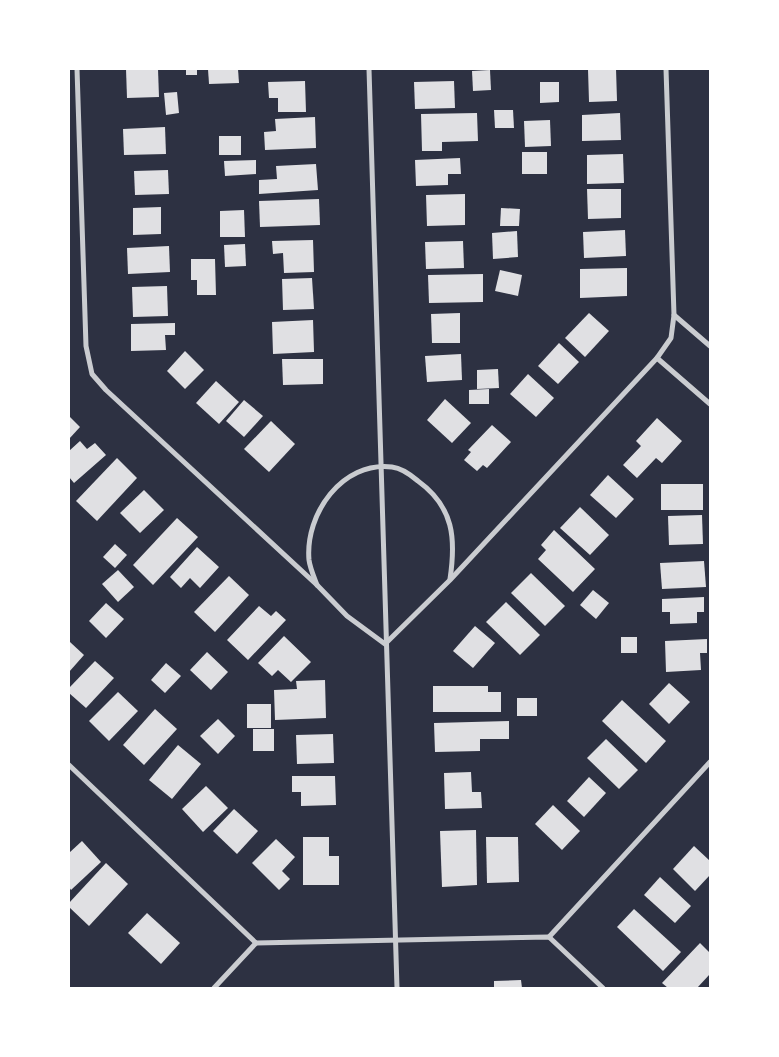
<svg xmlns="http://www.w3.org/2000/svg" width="779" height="1057" viewBox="0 0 779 1057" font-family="'Open Sans',sans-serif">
<rect width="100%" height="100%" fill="#2d3142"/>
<g fill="#e0e0e3">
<polygon points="126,69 158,69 159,97 127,98"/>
<rect x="186" y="69" width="11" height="6"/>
<polygon points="208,69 238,69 239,83 209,84"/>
<polygon points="588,69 616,69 617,101 589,102"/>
<polygon points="490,70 491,90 473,91 472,71"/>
<polygon points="305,81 306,112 278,112 278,98 269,98 268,82"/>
<polygon points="454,81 455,108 415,109 414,82"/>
<polygon points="540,82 559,82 559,102 540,103"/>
<polygon points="177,92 179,113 166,115 164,93"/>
<polygon points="494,110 513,110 514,128 495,128"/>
<polygon points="477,113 478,141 442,142 442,151 422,151 421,114"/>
<polygon points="620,113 621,140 582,141 582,115"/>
<polygon points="315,117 316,148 265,150 264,132 276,131 275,119"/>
<polygon points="550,120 551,146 525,147 524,121"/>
<polygon points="165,127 166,154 124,155 123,129"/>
<rect x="219" y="136" width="22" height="19"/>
<rect x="522" y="152" width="25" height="22"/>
<polygon points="623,154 624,183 587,184 587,155"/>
<polygon points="460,158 461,174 448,174 448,185 416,186 415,160"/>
<polygon points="256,160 256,174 225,176 224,161"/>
<polygon points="316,164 318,190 259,194 259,180 277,179 276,166"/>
<polygon points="168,170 169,194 135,195 134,171"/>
<polygon points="587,189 621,189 621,218 588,219"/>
<polygon points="465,194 465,225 427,226 426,195"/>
<polygon points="319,199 320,225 260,227 259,201"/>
<polygon points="161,207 161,234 133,235 133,208"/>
<polygon points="501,208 520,209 519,226 500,226"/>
<polygon points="244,210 245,237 220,237 220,211"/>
<polygon points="625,230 626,256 584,258 583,232"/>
<polygon points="517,231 518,257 493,259 492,233"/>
<polygon points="313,240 314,272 284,273 283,253 273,254 272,241"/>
<polygon points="463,241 464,268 426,269 425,242"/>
<polygon points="245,244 246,266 225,267 224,245"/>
<polygon points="169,246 170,272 128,274 127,248"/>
<polygon points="191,259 215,259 216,295 197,295 197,280 191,280"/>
<polygon points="627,268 627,296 580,298 580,269"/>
<polygon points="500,270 522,275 518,296 495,291"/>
<polygon points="483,274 483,302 429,303 428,275"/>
<polygon points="312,278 314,309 283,310 282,279"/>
<polygon points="167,286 168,316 133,317 132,287"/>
<polygon points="460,313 460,343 432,343 431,314"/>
<polygon points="589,313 609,331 585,357 565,338"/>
<polygon points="313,320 314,352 273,354 272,322"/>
<polygon points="175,323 175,335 165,335 166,350 131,351 131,324"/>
<polygon points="559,343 579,362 558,384 538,366"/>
<polygon points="185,351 204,370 185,389 167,371"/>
<polygon points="461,354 462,380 427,382 425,356"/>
<polygon points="282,359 323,359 323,384 283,385"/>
<polygon points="498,369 499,388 477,389 477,370"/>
<polygon points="528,374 554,398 536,417 510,394"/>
<polygon points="216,381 239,402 219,424 196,403"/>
<polygon points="489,389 489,404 469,404 469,390"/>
<polygon points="445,399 471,423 452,443 427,420"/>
<polygon points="244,400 263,416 244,437 226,421"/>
<polygon points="69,416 80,427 69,439"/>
<polygon points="657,418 682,441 662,463 656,458 637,478 623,465 641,446 636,441"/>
<polygon points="271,421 295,444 269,472 244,449"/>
<polygon points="492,425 511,442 487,468 483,465 477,471 464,460 471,452 468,450"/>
<polygon points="80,441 87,449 95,443 106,455 74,483 69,477 69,451"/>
<polygon points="117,458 137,478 97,521 76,501"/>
<polygon points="608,475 634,499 616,518 590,495"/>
<rect x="661" y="484" width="42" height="26"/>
<polygon points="144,490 164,510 140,533 120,513"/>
<polygon points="580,507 609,535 590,555 560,528"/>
<polygon points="702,515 703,544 669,545 668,516"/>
<polygon points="177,518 198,537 153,585 133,565"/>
<polygon points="554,530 595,569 573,592 538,559 546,550 541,545"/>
<polygon points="115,544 127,555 115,568 103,557"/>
<polygon points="197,547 219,567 200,588 190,578 181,588 170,577"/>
<polygon points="704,561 706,587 662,589 660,563"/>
<polygon points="118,570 134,587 118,602 102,584"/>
<polygon points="531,573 565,606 545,626 511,593"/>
<polygon points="229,576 249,595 215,632 194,612"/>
<polygon points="593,590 609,603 596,619 580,605"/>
<polygon points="704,597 704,612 697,612 697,623 670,624 670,612 662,612 662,599"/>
<polygon points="506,602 540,635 520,655 486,622"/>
<polygon points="106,603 124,619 106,638 89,621"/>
<polygon points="259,606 271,616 276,611 286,620 248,660 227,640"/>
<polygon points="475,626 495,643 473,668 453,651"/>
<polygon points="284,636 311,662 291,682 278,670 272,676 258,663"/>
<rect x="621" y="637" width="16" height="16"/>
<polygon points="707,639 707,653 700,653 701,670 666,672 665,641"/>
<polygon points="70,642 84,655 69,672 69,644"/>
<polygon points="207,652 228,672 211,690 190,670"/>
<polygon points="95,661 114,678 86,708 69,693 69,688"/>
<polygon points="166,663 181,676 165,693 151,680"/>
<polygon points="325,680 326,718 275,720 274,690 297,689 296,681"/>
<polygon points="669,683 690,702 669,724 649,704"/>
<polygon points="433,686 488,686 488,692 501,692 501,712 433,712"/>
<polygon points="118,692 138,711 109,741 89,721"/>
<rect x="517" y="698" width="20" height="18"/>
<polygon points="622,700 666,741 646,763 602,721"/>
<rect x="247" y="704" width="24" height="24"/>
<polygon points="155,709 177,729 144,765 123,745"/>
<polygon points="218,719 235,736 218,754 200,736"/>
<polygon points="509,721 509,739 480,739 480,751 435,752 434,723"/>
<rect x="253" y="729" width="21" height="22"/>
<polygon points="333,734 334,763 297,764 296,735"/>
<polygon points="606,739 638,770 619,789 587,758"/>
<polygon points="178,745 201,764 172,799 149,780"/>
<polygon points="471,772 472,792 481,792 482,808 445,809 444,773"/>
<polygon points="292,776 335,776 336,805 301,806 301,792 292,792"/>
<polygon points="589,777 606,793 584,817 567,801"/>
<polygon points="206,786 228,808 203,832 182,809"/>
<polygon points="553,805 580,831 562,850 535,824"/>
<polygon points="234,809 258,831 237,854 213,831"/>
<polygon points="476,830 477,885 442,887 440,831"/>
<polygon points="303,837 329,837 329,856 339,856 339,885 303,885"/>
<polygon points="486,837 518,837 519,882 487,883"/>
<polygon points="276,839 295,857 282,871 290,879 279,890 252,863"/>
<polygon points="82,841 101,862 71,890 69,887 69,853"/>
<polygon points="694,846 710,861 710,875 695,891 673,869"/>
<polygon points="106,863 128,884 89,926 69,907 69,903"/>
<polygon points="660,877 691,906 675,923 644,895"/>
<polygon points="634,909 681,952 663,971 617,927"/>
<polygon points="147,913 180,943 161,964 128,933"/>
<polygon points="700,943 710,953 710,974 697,988 668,988 662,983"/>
<polygon points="521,980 522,988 494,988 494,981"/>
</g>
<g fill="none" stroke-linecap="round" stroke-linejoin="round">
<g stroke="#caccd0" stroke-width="5">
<polyline points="77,69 86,346 92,374 106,390 317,585 347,616 385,644 450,580 657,358 671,338 674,315 666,69"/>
<polyline points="369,69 397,988"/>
<polyline points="674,315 710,346"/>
<polyline points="657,358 710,404"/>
<path d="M 317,585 C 314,577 310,568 309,560 C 305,514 342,461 392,467 C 401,468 411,475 418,481 C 454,507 456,539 450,579"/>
<polyline points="69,765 256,943 549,937 603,988"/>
<polyline points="549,937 710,762"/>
<polyline points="214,988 256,943"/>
</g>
</g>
<rect width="779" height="1057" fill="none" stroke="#ffffff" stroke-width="140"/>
</svg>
